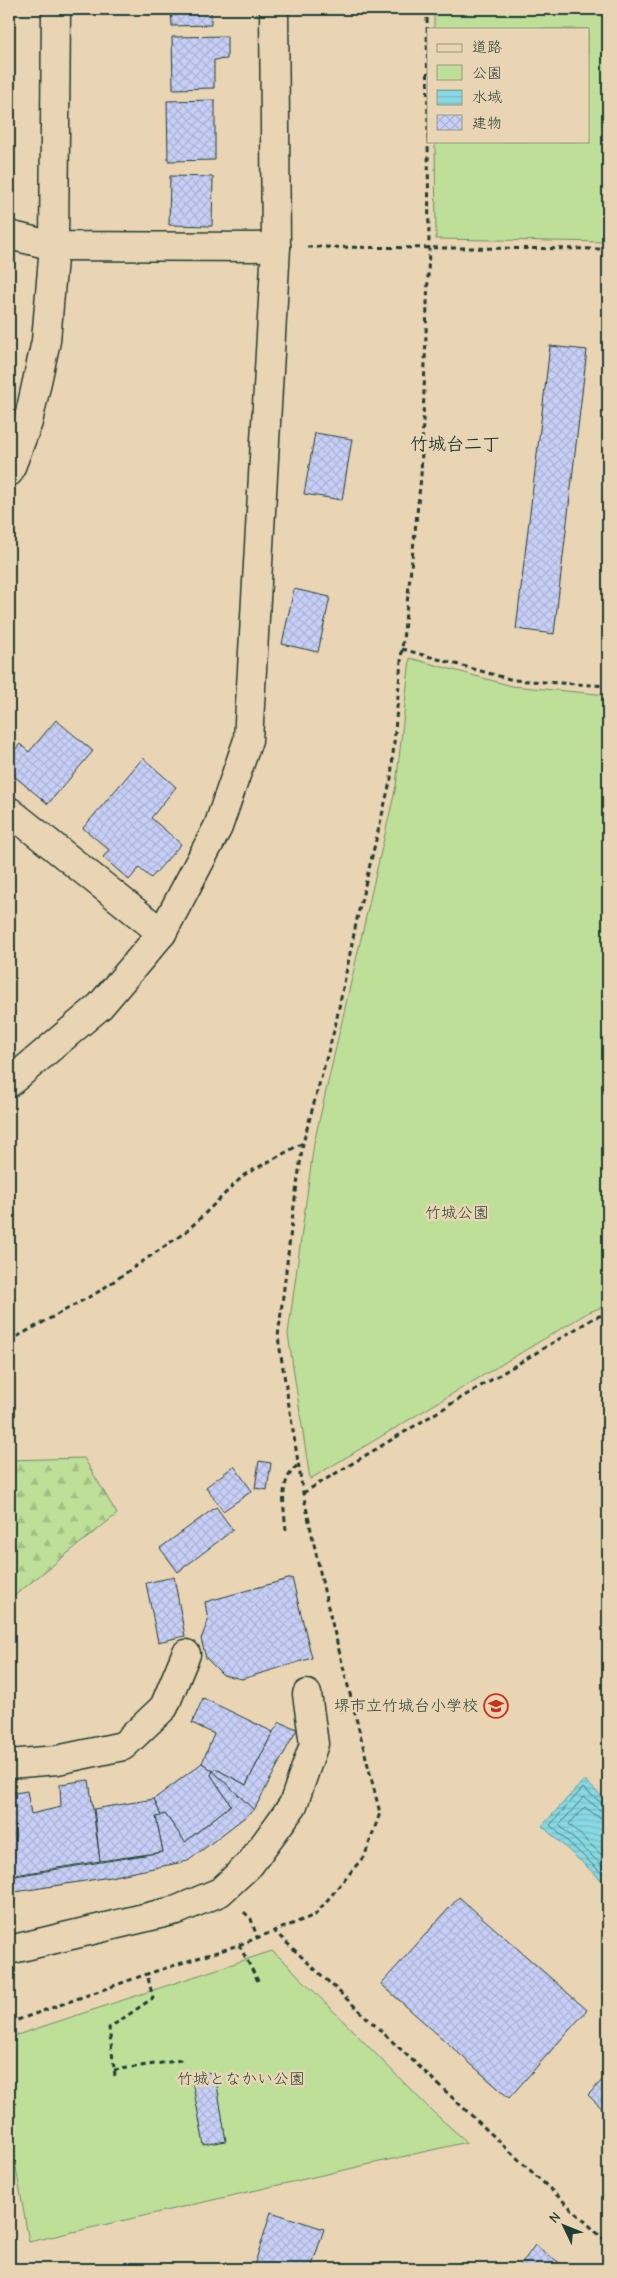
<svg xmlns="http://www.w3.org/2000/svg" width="617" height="2278" viewBox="0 0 617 2278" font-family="'Comic Neue','Klee One',sans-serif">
<defs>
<pattern id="forest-firs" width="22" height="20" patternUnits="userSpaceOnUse" patternTransform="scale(1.25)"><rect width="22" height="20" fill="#bddf98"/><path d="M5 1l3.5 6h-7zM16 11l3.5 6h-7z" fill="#a2c084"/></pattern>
<pattern id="water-rules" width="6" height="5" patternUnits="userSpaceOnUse" patternTransform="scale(1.25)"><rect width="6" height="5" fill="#88d9e4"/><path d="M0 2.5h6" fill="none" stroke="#75bbc4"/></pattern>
<pattern id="building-cross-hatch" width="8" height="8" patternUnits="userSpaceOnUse" patternTransform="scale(1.25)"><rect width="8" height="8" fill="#c8cff7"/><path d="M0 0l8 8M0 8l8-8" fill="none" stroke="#abb3d4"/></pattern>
</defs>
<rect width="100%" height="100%" fill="#e9d5b3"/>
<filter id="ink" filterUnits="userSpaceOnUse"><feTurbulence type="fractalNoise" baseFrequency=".02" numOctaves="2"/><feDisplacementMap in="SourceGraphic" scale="10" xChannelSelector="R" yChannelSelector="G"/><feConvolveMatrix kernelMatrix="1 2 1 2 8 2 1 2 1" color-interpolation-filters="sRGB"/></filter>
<g filter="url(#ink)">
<polygon fill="url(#forest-firs)" stroke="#6e8e66" points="84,1458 117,1514 9,1600 9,1460"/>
<g fill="#bddf98" stroke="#6e8e66">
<polygon points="434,9 608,9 608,242 436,239 435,141 588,141 588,29 434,29"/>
<polygon points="410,658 512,686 608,695 608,1305 589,1312 310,1479 288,1334 314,1143 396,786"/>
<polygon points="272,1951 286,1963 433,2112 467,2142 29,2242 9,2128 9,2043 17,2035"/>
</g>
<polygon fill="url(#water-rules)" stroke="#5e9b9e" points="584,1780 608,1802 608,1886 542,1826"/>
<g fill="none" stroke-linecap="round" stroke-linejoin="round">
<g stroke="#497b7a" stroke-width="1">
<polyline points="608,1806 604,1805 583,1788 550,1825 608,1879"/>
<polyline points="608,1812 600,1810 584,1797 559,1825 608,1871"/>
<polyline points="608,1819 598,1817 585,1807 569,1824 608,1861"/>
</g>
</g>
<g fill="url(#building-cross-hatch)" stroke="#1f3d34">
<polygon points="171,9 211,9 211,25 172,26"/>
<polygon points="227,36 227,59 214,60 214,88 173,89 172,37"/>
<polygon points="215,100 215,160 168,161 167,101"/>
<polygon points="170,176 213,177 212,226 169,225"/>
<polygon points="550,346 587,350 554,634 516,629"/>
<polygon points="315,433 352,439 342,500 304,494"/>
<polygon points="294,589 330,597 318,652 282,644"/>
<polygon points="56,720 93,751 48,804 9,772 9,757 20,744 29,752"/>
<polygon points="143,758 176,787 151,818 181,844 151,878 139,868 129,880 103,857 109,850 83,828"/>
<polygon points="259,1461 271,1463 267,1490 255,1488"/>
<polygon points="234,1466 252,1491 223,1511 206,1487"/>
<polygon points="216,1507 233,1530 178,1572 160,1548"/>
<polygon points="174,1577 185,1636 158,1642 146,1583"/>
<polygon points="292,1578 312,1658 242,1679 223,1675 206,1658 201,1639 208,1621 205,1602"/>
<polygon points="203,1698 273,1732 246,1785 216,1769 213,1771 202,1763 214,1734 192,1723"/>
<polygon points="280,1722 297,1729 254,1810 213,1771 216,1769 246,1785 273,1732"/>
<polygon points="202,1763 213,1771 211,1775 231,1805 185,1842 165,1814 161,1816 154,1799"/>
<polygon points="213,1771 254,1810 188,1861 110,1877 9,1893 9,1877 163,1852 156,1817 165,1814 185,1842 231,1805 211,1775"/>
<polygon points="89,1780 100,1861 9,1876 9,1794 27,1791 31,1814 61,1807 60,1784"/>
<polygon points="154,1799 161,1816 156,1817 163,1852 100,1861 94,1809"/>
<polygon points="459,1897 587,2010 509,2098 381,1984"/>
<polygon points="215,2072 226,2141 204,2145 191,2075"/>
<polygon points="608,2074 608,2114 588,2095"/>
<polygon points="271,2212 324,2229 311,2269 253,2269"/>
<polygon points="535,2245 568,2269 518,2269"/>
</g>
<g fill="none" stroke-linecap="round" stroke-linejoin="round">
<g stroke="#1f3d34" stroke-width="31">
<g id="minor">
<polyline points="9,235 54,246 276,247"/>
<polyline points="9,472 28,422 46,341 54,246 56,9"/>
<polyline points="9,811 162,933"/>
<polyline points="9,1083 100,1006 162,933 218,827 248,740 276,247 274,9"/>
<polyline points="9,1764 57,1760 123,1746 164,1707 186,1654"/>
<polyline points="9,1950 177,1910 220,1892 250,1864 293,1805 314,1744 307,1694"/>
</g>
</g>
<g stroke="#1f3d34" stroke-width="3" stroke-dasharray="5 4" stroke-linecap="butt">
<polyline points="427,9 428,140"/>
<polyline points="307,247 608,249"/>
<polyline points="402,649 513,680 608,686"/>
<polyline points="9,1341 98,1292 187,1231 244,1175 303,1143"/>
<polyline points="303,1493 594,1318 608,1313"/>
<path d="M 286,1530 C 284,1507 278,1481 298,1465"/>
<polyline points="340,1711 354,1707"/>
<polyline points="244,1912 251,1919 257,1937"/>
<polyline points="273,1930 608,2243"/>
<polyline points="239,1945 258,1981"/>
<polyline points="9,2023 147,1974 239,1945 315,1915 365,1855 380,1813 325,1595 303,1493 278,1337 293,1213 303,1143 335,1027 358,914 391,778 402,649 421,477 429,248 428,141"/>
<polyline points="114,2070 182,2060"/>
<polyline points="115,2076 109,2028 153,1998 147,1974"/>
</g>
<use href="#minor" stroke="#e9d5b3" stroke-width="28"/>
</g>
</g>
<defs>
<g id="school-ring" transform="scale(1.25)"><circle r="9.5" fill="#e9d5b3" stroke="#c8321e" stroke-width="1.5"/><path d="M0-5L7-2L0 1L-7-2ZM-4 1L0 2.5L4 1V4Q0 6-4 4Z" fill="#c8321e"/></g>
</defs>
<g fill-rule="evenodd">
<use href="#school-ring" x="496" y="1706"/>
</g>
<g text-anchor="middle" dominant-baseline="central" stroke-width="5" stroke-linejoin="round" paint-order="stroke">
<g font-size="16" fill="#274539" stroke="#e9d5b3">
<text x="457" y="1213">竹城公園</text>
<text x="241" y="2079">竹城となかい公園</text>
</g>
<g font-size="16" fill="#1f3d34" stroke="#e9d5b3" text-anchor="end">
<text x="478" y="1706">堺市立竹城台小学校</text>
</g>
<g font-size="18" font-weight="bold" fill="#1f3d34" stroke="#e9d5b3">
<text x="455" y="444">竹城台二丁</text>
</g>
</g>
<rect width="617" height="2278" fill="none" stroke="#e9d5b3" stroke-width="30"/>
<rect x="15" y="15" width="587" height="2248" fill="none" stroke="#1f3d34" stroke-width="2" filter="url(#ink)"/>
<rect x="427" y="28" width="162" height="115" fill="#e9d5b3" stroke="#989880"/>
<rect x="437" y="44" width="25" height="8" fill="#e9d5b3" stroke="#989880"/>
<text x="472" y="52" font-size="15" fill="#1f3d34">道路</text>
<rect x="437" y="65" width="25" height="15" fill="#bddf98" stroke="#989880"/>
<text x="472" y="78" font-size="15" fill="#1f3d34">公園</text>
<rect x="437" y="90" width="25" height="15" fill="url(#water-rules)" stroke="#989880"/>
<text x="472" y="102" font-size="15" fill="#1f3d34">水域</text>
<rect x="437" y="115" width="25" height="15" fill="url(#building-cross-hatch)" stroke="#989880"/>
<text x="472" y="128" font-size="15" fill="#1f3d34">建物</text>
<g transform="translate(564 2226) rotate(313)" stroke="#e9d5b3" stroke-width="4" paint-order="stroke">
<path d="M0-4L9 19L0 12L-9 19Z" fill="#1f3d34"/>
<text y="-8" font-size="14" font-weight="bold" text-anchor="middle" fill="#1f3d34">N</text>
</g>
</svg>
